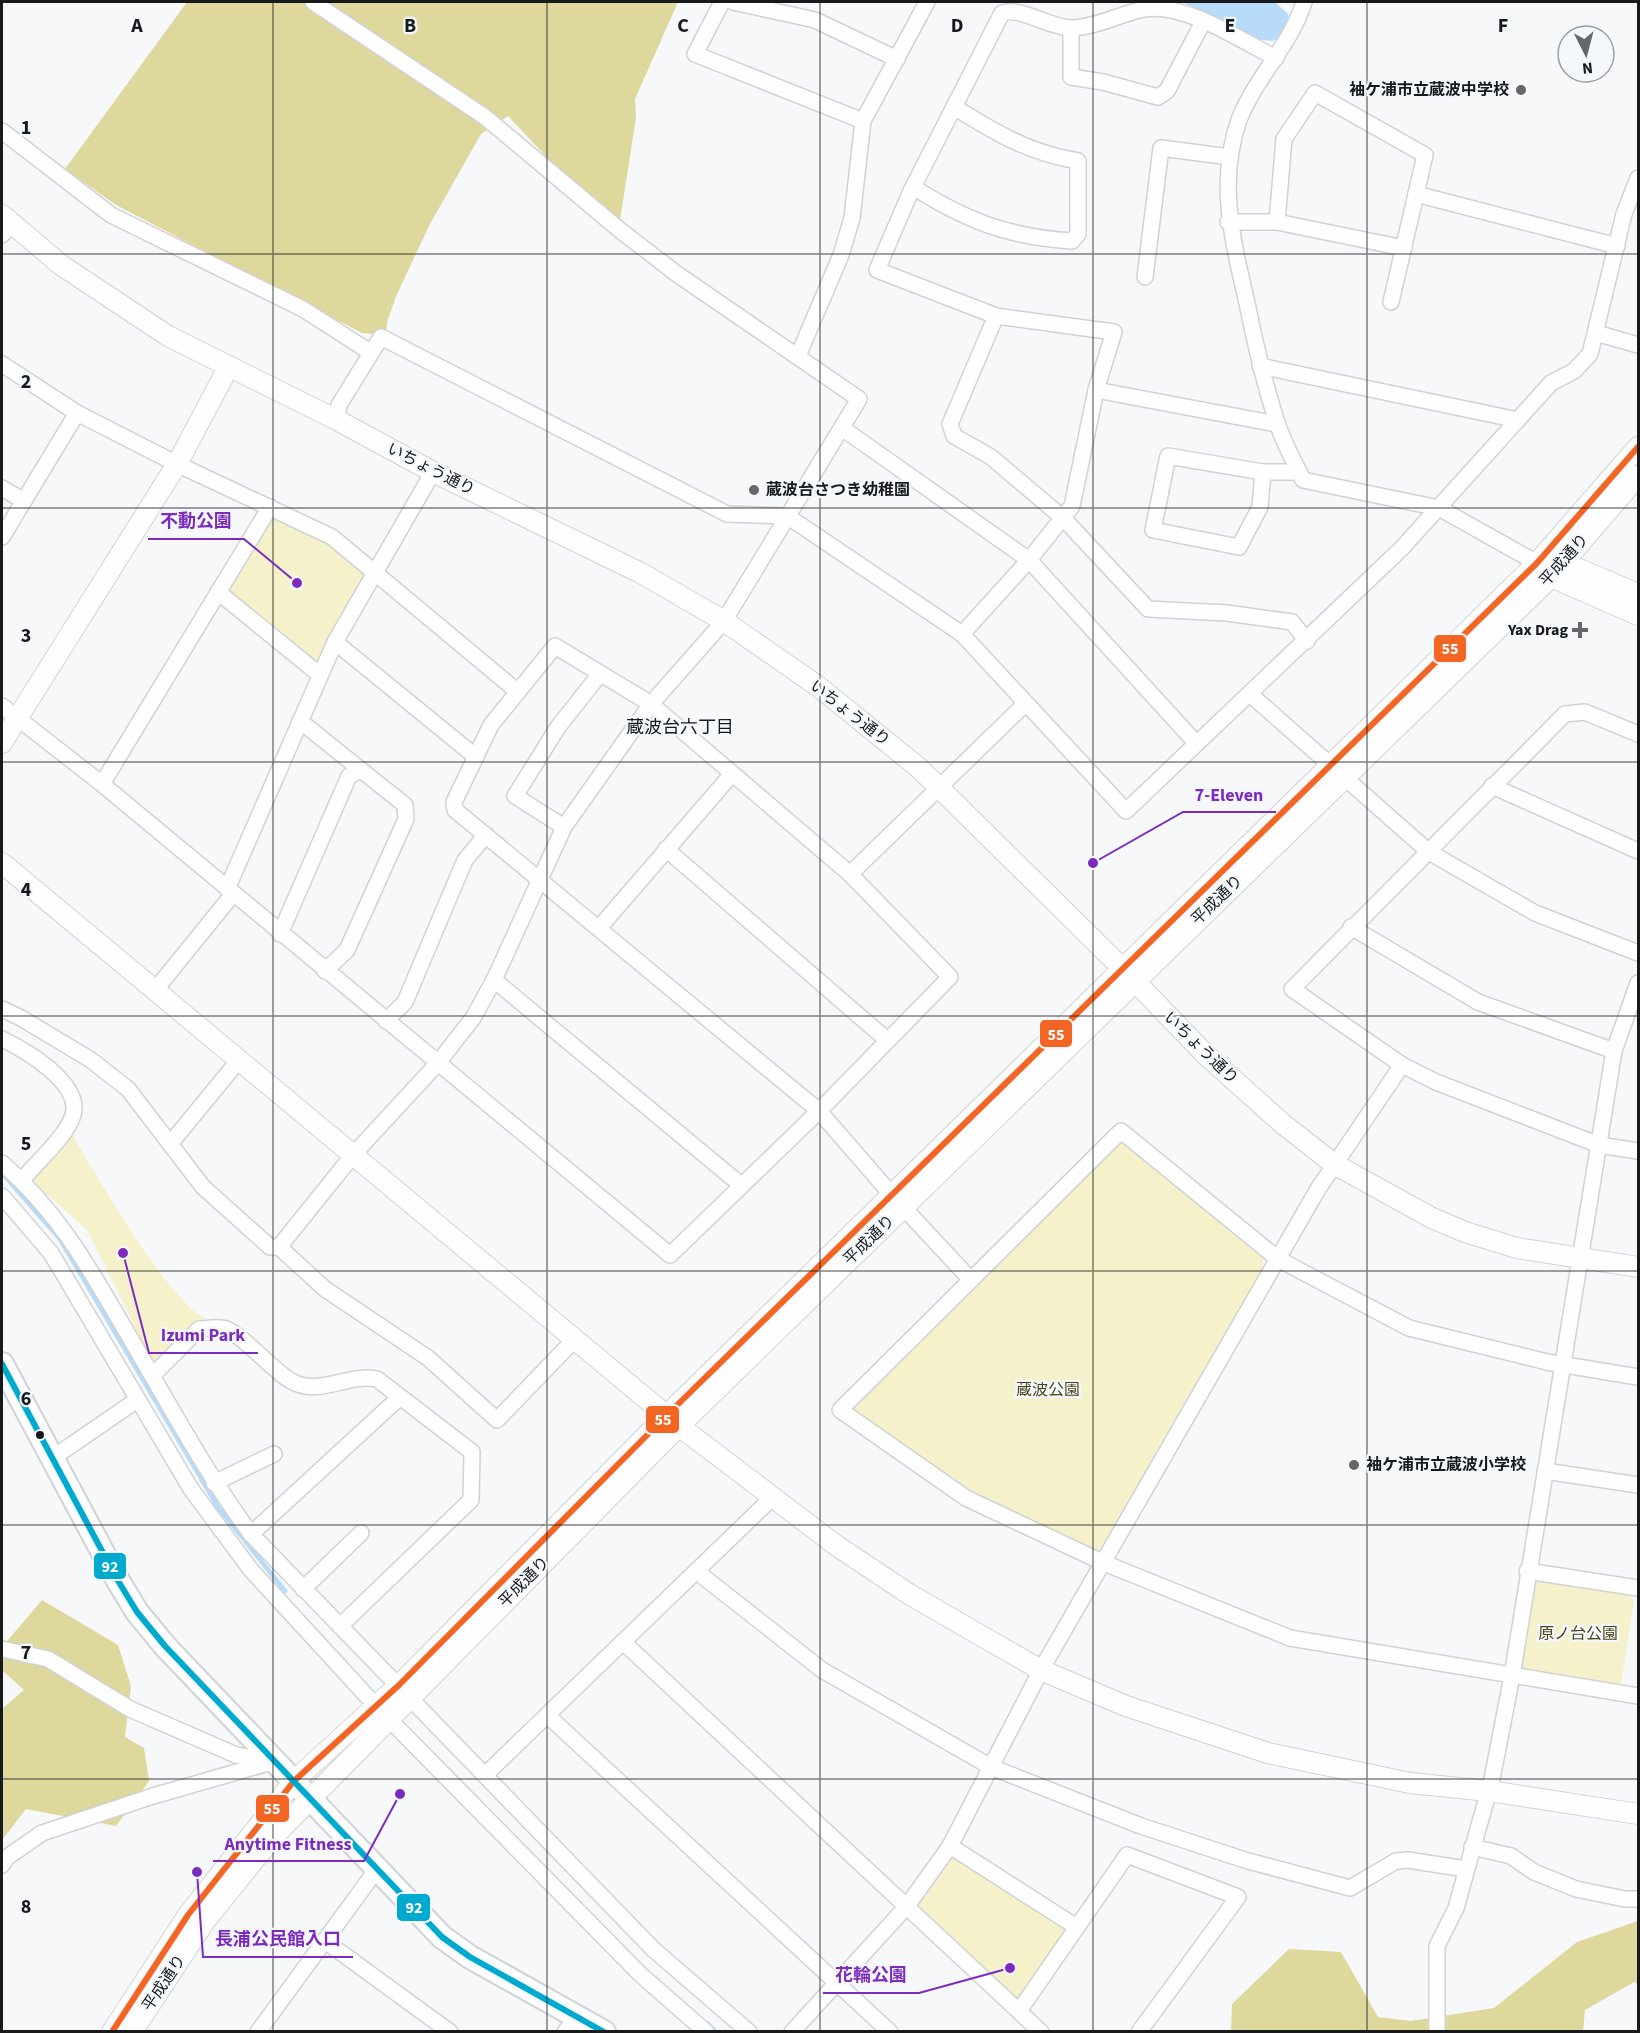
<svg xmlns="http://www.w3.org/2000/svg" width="1640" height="2033" viewBox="0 0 1640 2033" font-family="'Source Sans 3','Noto Sans JP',sans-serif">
<rect width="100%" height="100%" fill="#f6f8fa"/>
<g fill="#f5f1ca">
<polygon points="270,507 332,537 376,575 320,675 218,592"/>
<polygon points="1121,1131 1264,1254 1262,1271 1104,1563 966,1498 840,1410"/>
<path d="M 71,1133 C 96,1174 168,1302 206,1319 L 194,1324 L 159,1362 L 152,1362 L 88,1231 L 32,1181 Z"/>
<polygon points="1539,1580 1628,1592 1634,1602 1621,1683 1615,1688 1530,1678 1522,1667 1534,1585"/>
<polygon points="950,1846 1075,1926 1019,2011 907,1906"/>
</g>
<g fill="#ded89d">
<polygon points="187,2 678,2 635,99 636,118 618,233 508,116 481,134 430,224 397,294 387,322 386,335 362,333 116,205 65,169"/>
<polygon points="42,1600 118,1645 131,1686 125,1737 144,1748 149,1781 116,1826 26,1809 2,1840 2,1709 24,1690 2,1670 2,1647"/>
<polygon points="1638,1921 1638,1984 1634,1982 1585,2010 1583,2031 1231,2032 1232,2004 1289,1949 1341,1952 1378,2017 1411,2021 1494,2008 1577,1942"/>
</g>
<path fill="#b7dbf8" d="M 1181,2 L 1275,2 L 1289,15 L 1279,40 C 1244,46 1212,12 1181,2 Z"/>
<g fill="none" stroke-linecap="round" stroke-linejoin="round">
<g stroke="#b7dbf8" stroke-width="4.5">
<polyline points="2,1173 60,1239 218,1507 285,1591"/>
<polyline points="708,2024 716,2032"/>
</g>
<g stroke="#d0d2d3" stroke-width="18">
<g id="minor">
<polyline points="722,2 695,54 863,121"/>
<polyline points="733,2 815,20 897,59"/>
<path d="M 1304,2 C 1291,45 1255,78 1239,120 C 1217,182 1233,242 1247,303 C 1255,343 1264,383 1277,422 C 1283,442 1294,461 1303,480 L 1439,508 L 1537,563"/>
<polyline points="1071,28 1071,77 1103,82 1158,97 1167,91 1203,22"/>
<polyline points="2,131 111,215 303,309 370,352"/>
<path d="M 913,187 C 967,221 1008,237 1072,241 L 1078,234 L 1078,161 C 1029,153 996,133 954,107"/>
<polyline points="1228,222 1277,222 1284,139 1315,93 1425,155 1416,194 1617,246"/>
<polyline points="1277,222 1404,248"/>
<polyline points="2,235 12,224"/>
<polyline points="1145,277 1161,148 1230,157"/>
<polyline points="1391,302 1416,194"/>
<polyline points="996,316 950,424 954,436 991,457 1063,518 1148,609 1227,613 1292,622 1307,641"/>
<polyline points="1596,333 1638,345"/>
<polyline points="798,356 841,255 852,218 863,121 927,2"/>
<polyline points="2,364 77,413 177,464 332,537 518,692"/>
<polyline points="1260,366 1518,420"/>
<polyline points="1096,390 1277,424"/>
<polyline points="337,420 339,405 381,337 727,514 787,516 962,634 1126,811 1402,548 1551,383 1574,371 1590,354 1624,214 1638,178"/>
<polyline points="842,428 1029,560 1196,743"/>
<polyline points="1263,472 1260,507 1239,547 1153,530 1168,456 1263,472 1299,472"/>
<polyline points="2,488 24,501"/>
<polyline points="2,537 77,413"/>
<polyline points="218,592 320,675"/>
<path d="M 962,634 L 1029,560 L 1072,506 L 1096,390 L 1114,332 L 996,316 L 877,270 L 911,191 L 1002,13 C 1019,6 1050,28 1072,28 C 1097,27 1120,14 1144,9 C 1184,2 1240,40 1276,58"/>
<polyline points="335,642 476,757"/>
<polyline points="1251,695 1429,852 1535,913 1638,953"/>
<polyline points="2,706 102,784 670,1255 819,1111 950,977 850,874 651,704 555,646 491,725 454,802 455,810 819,1111 891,1194 971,1280"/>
<polyline points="300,721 361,770"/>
<polyline points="1638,734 1585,712 1565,714 1292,989 1402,1065 1436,1082 1599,1145 1638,1151"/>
<polyline points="102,784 270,507"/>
<polyline points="1492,786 1638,851"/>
<polyline points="564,827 515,796 558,727 600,674"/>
<polyline points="666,849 887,1040"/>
<polyline points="850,874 1025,704"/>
<polyline points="227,889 335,642 433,472"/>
<polyline points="1351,927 1478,1002 1614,1051"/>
<polyline points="599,928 732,774"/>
<polyline points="280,934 349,776 361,770 405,805 406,819 347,950 325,971"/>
<polyline points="494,980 741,1185"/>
<polyline points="156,989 233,894"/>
<polyline points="2,1009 21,1018 91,1060 128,1089 203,1187 270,1247 279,1247 325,1289 428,1358 497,1420 575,1339"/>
<polyline points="386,1021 405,1002 465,860 486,835"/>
<path d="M 2,1039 C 25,1050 82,1083 73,1115 C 67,1136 36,1163 22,1180"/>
<polyline points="170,1144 239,1060"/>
<path d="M 2,1163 C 54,1208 85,1260 119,1319 C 162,1391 201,1466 251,1534 L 653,1949 L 749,2032"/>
<polyline points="2,1196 51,1253 191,1489 251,1570 376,1706 641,1975 706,2032"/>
<polyline points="279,1247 353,1155 437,1064 473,1018 494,980 564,827 651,704 724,621 859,399 677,274 621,231 485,117 313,2"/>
<path d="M 153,1375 L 199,1329 C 206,1329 219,1326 226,1329 C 244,1336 272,1370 291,1381 C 319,1397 348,1373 377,1379 L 472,1452 L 471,1500 L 340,1626"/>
<polyline points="1638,1377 1547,1362 1409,1328 1278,1259 1121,1131 840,1410 966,1498 1104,1563 1290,1638 1638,1696"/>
<polyline points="51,1459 137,1400"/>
<polyline points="1545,1471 1638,1485"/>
<polyline points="214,1483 274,1454"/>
<polyline points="251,1534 399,1398"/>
<polyline points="696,1571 822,1670 991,1767 1141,1826 1248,1861 1350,1888 1396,1861 1408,1860 1466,1869"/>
<polyline points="1527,1571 1638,1588"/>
<polyline points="303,1589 361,1533"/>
<polyline points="623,1642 1041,2032"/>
<polyline points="2,1649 48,1659 130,1709 236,1755 273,1761"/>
<polyline points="547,1715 890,2032"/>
<polyline points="485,1775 774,1496"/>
<polyline points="950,1846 1075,1926"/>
<polyline points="1472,1847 1511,1856 1534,1872 1576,1889 1625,1899 1638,1899"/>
<polyline points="2,1865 6,1858 42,1833 153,1796 268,1763"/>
<polyline points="325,1941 450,2032"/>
<polyline points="1019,2011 1127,1855 1238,1897 1139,2032"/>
<polyline points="258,2032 377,1869"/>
<polyline points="565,2032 578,2016"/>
<polyline points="792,2032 907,1906 950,1846 1041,1670 1318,1189 1402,1065"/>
<polyline points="1437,2032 1437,1946 1456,1908 1492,1779 1512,1676 1614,1051 1638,983"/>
</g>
</g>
<g stroke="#d0d2d3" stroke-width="22">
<g id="tertiary">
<polyline points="2,215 61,265 168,336 337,420 433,472 641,573 724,621 819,687 919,768 1122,968 1207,1056 1283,1124 1334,1164 1432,1218 1465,1232 1517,1248 1638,1267"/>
<polyline points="1552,562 1563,562 1638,594"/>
<polyline points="1542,568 1551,577 1638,615"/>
<polyline points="2,743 177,464 229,366"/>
<polyline points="2,863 679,1426 837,1546 909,1594 985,1638 1041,1670 1126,1706 1268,1753 1410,1783 1489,1791 1638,1814"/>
<polyline points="112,2032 188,1915 294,1781 399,1685 667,1415 1537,563 1638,447"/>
<polyline points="132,2032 205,1921 273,1837 679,1426 1551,577 1638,476"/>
</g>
</g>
<g stroke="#d0d2d3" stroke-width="26">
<polyline id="secondary" points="2,1364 117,1579 137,1612 165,1646 442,1937 470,1957 604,2032"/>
</g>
<use href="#minor" stroke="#fefefe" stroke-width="15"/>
<use href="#tertiary" stroke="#fefefe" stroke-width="20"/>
<use href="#secondary" stroke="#fefefe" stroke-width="22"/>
<g stroke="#f4f8fc" stroke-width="10">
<polyline id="bus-1" points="112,2032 188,1915 294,1781 399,1685 667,1415 1537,563 1638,447"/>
</g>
<g stroke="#f4f8fc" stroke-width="10">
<polyline id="bus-2" points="2,1364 117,1579 137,1612 165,1646 442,1937 470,1957 604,2032"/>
</g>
<use href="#bus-1" stroke="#f26522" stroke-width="6"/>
<use href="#bus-2" stroke="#00a9ce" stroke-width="6"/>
</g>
<path fill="none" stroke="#17191a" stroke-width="1.5" stroke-opacity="0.55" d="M 273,2 L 273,2032M 547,2 L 547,2032M 820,2 L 820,2032M 1093,2 L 1093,2032M 1367,2 L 1367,2032M 2,254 L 1638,254M 2,508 L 1638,508M 2,762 L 1638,762M 2,1016 L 1638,1016M 2,1271 L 1638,1271M 2,1525 L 1638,1525M 2,1779 L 1638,1779"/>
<g fill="#656768" stroke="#f4f8fc" stroke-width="2">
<circle cx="1521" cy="90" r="6"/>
<circle cx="754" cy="490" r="6"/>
<path d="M1577 621h6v6h6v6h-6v6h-6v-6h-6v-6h6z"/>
<circle cx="1354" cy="1465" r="6"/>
</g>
<circle fill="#17191a" stroke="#f4f8fc" stroke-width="2" cx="40" cy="1435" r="5"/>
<g text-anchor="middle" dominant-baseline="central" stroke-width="4.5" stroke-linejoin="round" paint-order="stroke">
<g font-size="16" font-weight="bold" fill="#17191a" stroke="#f4f8fc" text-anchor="end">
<text x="1509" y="90">袖ケ浦市立蔵波中学校</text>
<text x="766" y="490" text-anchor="start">蔵波台さつき幼稚園</text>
<text x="1568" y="630">Yax Drag</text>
<text x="1366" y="1465" text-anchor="start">袖ケ浦市立蔵波小学校</text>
</g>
<g font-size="16" fill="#17191a" stroke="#f4f8fc">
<text transform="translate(431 469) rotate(27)">いちょう通り</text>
<text transform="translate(1564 560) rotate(-48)">平成通り</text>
<text transform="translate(850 713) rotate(38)">いちょう通り</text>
<text transform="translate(1217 900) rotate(-44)">平成通り</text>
<text transform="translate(1201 1048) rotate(44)">いちょう通り</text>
<text transform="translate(869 1240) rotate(-44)">平成通り</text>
<text transform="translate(524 1582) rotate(-45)">平成通り</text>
<text transform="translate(164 1983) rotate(-56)">平成通り</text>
</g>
<g font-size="16" fill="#4b461a" stroke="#f4f8fc">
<text x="1048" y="1390">蔵波公園</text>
<text x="1578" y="1634">原ノ台公園</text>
</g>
<g font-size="18" fill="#17191a" stroke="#f4f8fc">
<text x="680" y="727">蔵波台六丁目</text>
</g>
</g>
<g font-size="20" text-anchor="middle" font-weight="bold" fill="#17191a" stroke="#f4f8fc" stroke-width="4.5" stroke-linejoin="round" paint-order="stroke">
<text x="137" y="32">A</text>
<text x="410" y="32">B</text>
<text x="683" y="32">C</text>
<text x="957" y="32">D</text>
<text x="1230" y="32">E</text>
<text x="1503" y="32">F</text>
<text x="26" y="134">1</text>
<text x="26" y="388">2</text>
<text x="26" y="642">3</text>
<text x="26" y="896">4</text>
<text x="26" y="1150">5</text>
<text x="26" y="1405">6</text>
<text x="26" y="1659">7</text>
<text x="26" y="1913">8</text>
</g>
<path fill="none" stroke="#7b2cbf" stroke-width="2" d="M297 583L244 539H148M1093 863L1183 812H1276M123 1253L149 1353H258M400 1794L364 1861H213M197 1872L203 1957H353M1010 1968L919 1993H823"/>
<g fill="#7b2cbf" stroke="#f4f8fc" stroke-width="2">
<circle cx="297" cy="583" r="6"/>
<circle cx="1093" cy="863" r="6"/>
<circle cx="123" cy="1253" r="6"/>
<circle cx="400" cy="1794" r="6"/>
<circle cx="197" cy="1872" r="6"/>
<circle cx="1010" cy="1968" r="6"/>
</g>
<g font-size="18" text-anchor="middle" font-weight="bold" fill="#7b2cbf" stroke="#f4f8fc" stroke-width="4.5" stroke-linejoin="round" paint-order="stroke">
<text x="196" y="527">不動公園</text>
<text x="1229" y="801">7-Eleven</text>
<text x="203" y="1341">Izumi Park</text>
<text x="288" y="1850">Anytime Fitness</text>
<text x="278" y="1945">長浦公民館入口</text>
<text x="871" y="1981">花輪公園</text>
</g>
<g stroke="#f4f8fc" stroke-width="2">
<rect x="1433" y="634" width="34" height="29" rx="6" fill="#f26522"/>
<rect x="1039" y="1019" width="34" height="29" rx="6" fill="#f26522"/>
<rect x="645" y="1405" width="35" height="29" rx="6" fill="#f26522"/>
<rect x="93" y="1552" width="34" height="28" rx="6" fill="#00a9ce"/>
<rect x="255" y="1794" width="35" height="29" rx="6" fill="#f26522"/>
<rect x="396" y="1893" width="35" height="29" rx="6" fill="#00a9ce"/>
</g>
<g font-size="16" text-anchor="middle" font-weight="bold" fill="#fff">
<text x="1450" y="654">55</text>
<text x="1056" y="1040">55</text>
<text x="663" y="1425">55</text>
<text x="110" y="1572">92</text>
<text x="272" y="1814">55</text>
<text x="414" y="1913">92</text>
</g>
<rect width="1640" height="2033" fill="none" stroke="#17191a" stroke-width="6"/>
<g transform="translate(1586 54) rotate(174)"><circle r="28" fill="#f4f8fc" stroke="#9c9fa2" stroke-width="1.5"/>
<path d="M0-4.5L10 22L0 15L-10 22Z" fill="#656768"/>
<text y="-9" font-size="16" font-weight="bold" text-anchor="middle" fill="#17191a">N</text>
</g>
</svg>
